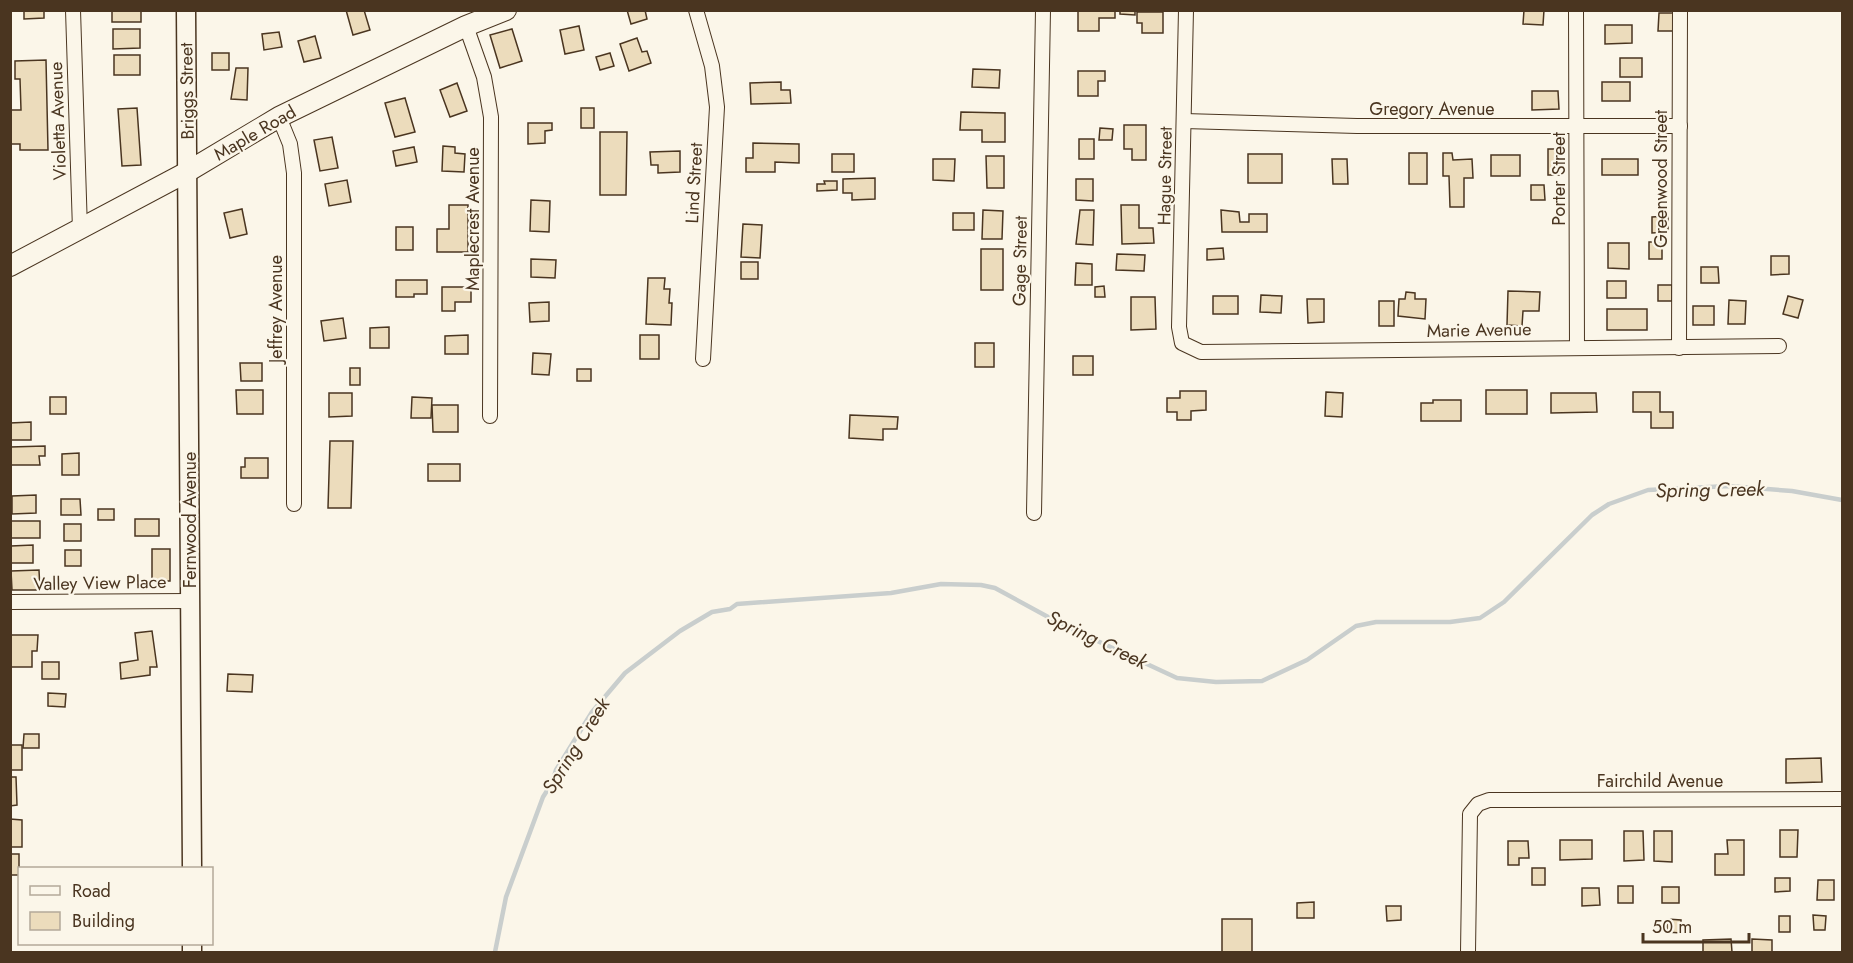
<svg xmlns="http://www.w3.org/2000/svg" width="1853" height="963" viewBox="0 0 1853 963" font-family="Jost,sans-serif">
<rect width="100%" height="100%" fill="#fbf6e9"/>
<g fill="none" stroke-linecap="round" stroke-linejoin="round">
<polyline stroke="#c9cecd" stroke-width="4.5" points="495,952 506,897 543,797 552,783 556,770 592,712 625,673 680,631 712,612 730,609 737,604 891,593 941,584 981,585 995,588 1061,624 1177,678 1216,682 1262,681 1307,660 1356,626 1376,622 1450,622 1480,618 1504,602 1592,515 1609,504 1648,490 1729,486 1792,491 1842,500"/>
</g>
<g fill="#ecdcbc" stroke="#4a3520" stroke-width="1.5">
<polygon points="24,10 44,10 44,18 24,19"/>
<rect x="112" y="10" width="29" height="12"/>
<polygon points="346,10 364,10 370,30 353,35"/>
<polygon points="627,10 645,10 647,19 631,24"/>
<polygon points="1078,10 1115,10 1115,18 1099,18 1099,31 1078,31"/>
<polygon points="1120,10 1135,10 1135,15 1120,14"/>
<polygon points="1524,10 1544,10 1543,25 1523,24"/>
<polygon points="1137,12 1163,12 1163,33 1142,33 1142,23 1137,23"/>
<polygon points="1659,13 1676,13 1675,31 1658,31"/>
<polygon points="1605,25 1632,25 1632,43 1605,44"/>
<polygon points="579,26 584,50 565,54 560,30"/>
<polygon points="113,29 140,29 140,48 113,49"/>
<polygon points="512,29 522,61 500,68 490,35"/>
<polygon points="279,32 282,47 264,50 262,34"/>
<polygon points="315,36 321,58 304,62 298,41"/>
<polygon points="637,38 642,52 647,51 651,63 629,71 620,44"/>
<rect x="212" y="53" width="17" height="17"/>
<polygon points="610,53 614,66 600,70 596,57"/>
<rect x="114" y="55" width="26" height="20"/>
<rect x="1620" y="58" width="22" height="19"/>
<polygon points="46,60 48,150 20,150 20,144 10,144 10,110 21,110 20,79 15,79 15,61"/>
<polygon points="236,68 248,68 247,100 231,99"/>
<polygon points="973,69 1000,70 999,88 972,87"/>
<polygon points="1078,71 1105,71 1105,81 1098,81 1098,96 1078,96"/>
<polygon points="781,82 781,90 790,90 791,103 751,104 750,83"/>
<rect x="1602" y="82" width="28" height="19"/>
<polygon points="457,83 467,111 450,117 440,90"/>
<polygon points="1532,91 1558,91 1559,109 1532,110"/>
<polygon points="405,98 415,132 395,137 385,103"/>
<polygon points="137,108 141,165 122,166 118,109"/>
<rect x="581" y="108" width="13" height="20"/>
<polygon points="961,112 1005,113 1005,142 982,142 982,130 960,130"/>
<polygon points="528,123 552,123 552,130 545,131 545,143 528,144"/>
<polygon points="1124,125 1146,125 1146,160 1132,160 1132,149 1124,149"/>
<polygon points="1100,128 1113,129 1112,140 1099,140"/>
<polygon points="600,132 627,132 626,195 600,195"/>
<polygon points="332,137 338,168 320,171 314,140"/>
<rect x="1079" y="139" width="15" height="20"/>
<polygon points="753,143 799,144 799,163 775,162 775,172 746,172 746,158 753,158"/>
<polygon points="443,146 455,147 455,153 465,154 464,172 442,171"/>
<polygon points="414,147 417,162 396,166 393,151"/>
<rect x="1548" y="149" width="14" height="26"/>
<polygon points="680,151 680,172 658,173 658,165 651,165 650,152"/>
<rect x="1409" y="153" width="18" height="31"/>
<polygon points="1443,153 1452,153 1453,160 1472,159 1473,178 1464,178 1464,207 1450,207 1449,176 1443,176"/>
<rect x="832" y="154" width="22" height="18"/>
<rect x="1248" y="154" width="34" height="29"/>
<rect x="1491" y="155" width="29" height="21"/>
<polygon points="986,156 1004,156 1004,188 987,188"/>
<polygon points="933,159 955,159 954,181 933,180"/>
<polygon points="1332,159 1347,159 1348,184 1333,184"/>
<rect x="1602" y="159" width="36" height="16"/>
<polygon points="875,178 875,199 852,200 852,193 843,193 843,179"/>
<polygon points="1076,179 1093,179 1093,201 1076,200"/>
<polygon points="347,180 351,202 329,206 325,184"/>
<polygon points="824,181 837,181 837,190 817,191 817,184 825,184"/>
<polygon points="1531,185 1544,185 1545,200 1531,200"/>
<polygon points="531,200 550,201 549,232 530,231"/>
<polygon points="449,205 468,205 468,252 437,252 437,229 449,229"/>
<polygon points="1121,205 1139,205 1139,228 1153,228 1154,243 1122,244"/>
<polygon points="242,209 247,234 230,238 224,213"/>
<polygon points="983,210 1003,211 1002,239 982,239"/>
<polygon points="1080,210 1094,210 1093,245 1076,244"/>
<polygon points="1221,210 1239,212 1240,222 1249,222 1249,214 1267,214 1267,232 1222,232"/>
<rect x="953" y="213" width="21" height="17"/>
<polygon points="1668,216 1668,232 1652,233 1652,217"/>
<polygon points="743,224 762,225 760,258 741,257"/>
<rect x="396" y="227" width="17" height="23"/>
<rect x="1649" y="242" width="13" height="17"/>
<polygon points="1608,243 1629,243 1629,269 1608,268"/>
<polygon points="1223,248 1224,259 1207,260 1207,249"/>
<rect x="981" y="249" width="22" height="41"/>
<polygon points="1117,254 1145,255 1144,271 1116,270"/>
<polygon points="1771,256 1789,256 1789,274 1771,275"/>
<polygon points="531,259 556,260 555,278 531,277"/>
<rect x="741" y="262" width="17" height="17"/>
<polygon points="1076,263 1092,264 1092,285 1075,285"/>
<polygon points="1701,267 1718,267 1719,283 1701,283"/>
<polygon points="648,278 665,278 664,289 670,289 669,303 672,303 671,325 646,324"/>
<polygon points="396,280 427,280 427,294 414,294 414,297 396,297"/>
<rect x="1607" y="281" width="19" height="17"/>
<rect x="1658" y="285" width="14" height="16"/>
<polygon points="1104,286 1105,297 1095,297 1095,287"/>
<polygon points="442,287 471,287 471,302 455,302 455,311 442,311"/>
<polygon points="1508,291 1540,292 1539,311 1523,311 1522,326 1507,325"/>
<polygon points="1406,292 1415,293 1415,299 1426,299 1425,319 1398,316 1399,299 1405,299"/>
<polygon points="1261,295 1282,296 1281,313 1260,312"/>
<rect x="1213" y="296" width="25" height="18"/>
<polygon points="1788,296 1803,300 1798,318 1783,314"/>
<polygon points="1131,297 1155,297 1156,329 1131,330"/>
<polygon points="1307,299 1324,299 1324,322 1308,323"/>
<polygon points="1729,300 1746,301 1745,324 1728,324"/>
<rect x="1379" y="301" width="15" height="25"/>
<polygon points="549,302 549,321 530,322 529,303"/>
<rect x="1693" y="306" width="21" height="19"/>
<rect x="1607" y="309" width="40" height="21"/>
<polygon points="343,318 346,338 324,341 321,321"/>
<polygon points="389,327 389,348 370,348 370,328"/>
<polygon points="468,335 468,354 445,354 445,336"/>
<rect x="640" y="335" width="19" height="24"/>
<rect x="975" y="343" width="19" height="24"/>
<polygon points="533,353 551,354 549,375 532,374"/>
<rect x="1073" y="356" width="20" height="19"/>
<polygon points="240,363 262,363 262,381 241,381"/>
<rect x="350" y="368" width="10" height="17"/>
<rect x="577" y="369" width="14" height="12"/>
<polygon points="236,390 263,390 263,414 237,414"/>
<rect x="1486" y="390" width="41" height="24"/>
<polygon points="1180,391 1206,391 1206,410 1191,411 1191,420 1177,420 1177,412 1167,412 1167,398 1180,398"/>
<polygon points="1326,392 1343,393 1342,417 1325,416"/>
<polygon points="1633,392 1660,392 1660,412 1673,412 1673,428 1651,428 1651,412 1633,412"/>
<polygon points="329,393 352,393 352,416 329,417"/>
<polygon points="1551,393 1596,393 1597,412 1551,413"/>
<rect x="50" y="397" width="16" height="17"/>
<polygon points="412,397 432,398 431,418 411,418"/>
<polygon points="1433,400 1461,400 1461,421 1421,421 1421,403 1433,403"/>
<polygon points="432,405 458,405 458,432 433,432"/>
<polygon points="850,415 898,417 897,429 883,429 883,440 849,438"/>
<polygon points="31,422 31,440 10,440 10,423"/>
<polygon points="330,441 353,441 351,508 328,508"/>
<polygon points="45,446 45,456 39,456 40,465 10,465 10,447"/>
<polygon points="79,453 79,475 62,475 62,454"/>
<polygon points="245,458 268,458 268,478 241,478 241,467 245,467"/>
<rect x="428" y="464" width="32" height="17"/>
<polygon points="36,495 36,513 12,514 12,496"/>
<polygon points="61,499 80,499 81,515 61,515"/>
<rect x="98" y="509" width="16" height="11"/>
<rect x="135" y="519" width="24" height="17"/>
<rect x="10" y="521" width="30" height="17"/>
<rect x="64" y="524" width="17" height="17"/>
<polygon points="33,545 33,563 11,563 11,546"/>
<rect x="152" y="549" width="18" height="32"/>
<rect x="65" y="550" width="16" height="16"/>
<polygon points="39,570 40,590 12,590 11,571"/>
<polygon points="152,631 157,667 150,667 150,675 121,679 120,663 138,660 135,633"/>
<polygon points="10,635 38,635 37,651 32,651 32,667 10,667"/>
<rect x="42" y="662" width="17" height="17"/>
<polygon points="228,674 253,675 252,692 227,691"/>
<polygon points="48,693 66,694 65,707 48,706"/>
<polygon points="24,734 39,734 39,748 23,748"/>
<rect x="10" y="745" width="12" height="25"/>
<polygon points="1821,758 1822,782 1786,783 1786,759"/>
<polygon points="10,777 16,777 17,805 10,806"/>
<polygon points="10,819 22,820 22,847 10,847"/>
<polygon points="1780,830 1798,830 1797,857 1780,857"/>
<polygon points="1624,831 1643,831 1644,860 1624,861"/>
<polygon points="1654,831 1672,831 1672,862 1654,861"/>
<polygon points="1560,840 1592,840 1592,859 1560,860"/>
<polygon points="1727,840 1744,840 1744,875 1715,875 1715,854 1728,854"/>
<polygon points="1508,841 1528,841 1529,858 1519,858 1519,865 1508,865"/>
<rect x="10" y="854" width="9" height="21"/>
<rect x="1532" y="868" width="13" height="17"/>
<polygon points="1775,878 1790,878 1790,891 1775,892"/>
<polygon points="1818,880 1834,880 1834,900 1817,900"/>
<rect x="1618" y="886" width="15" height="17"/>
<rect x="1662" y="887" width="17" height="16"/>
<polygon points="1582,888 1599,888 1600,905 1582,906"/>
<polygon points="1314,902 1314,918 1297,918 1297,903"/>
<polygon points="1386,906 1401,906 1401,920 1387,921"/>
<polygon points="1813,915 1826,916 1825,930 1814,930"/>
<rect x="1779" y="916" width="11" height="16"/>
<rect x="1222" y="919" width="30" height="33"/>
<polygon points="1667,919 1681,920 1681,933 1667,932"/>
<polygon points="1731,939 1732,952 1703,952 1703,940"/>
<polygon points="1752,939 1772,940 1772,952 1752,952"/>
</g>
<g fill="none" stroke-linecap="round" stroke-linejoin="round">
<g stroke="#4a3520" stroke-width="16">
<g id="street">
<polyline points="73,10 80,230"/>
<polyline points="696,10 712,66 717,107 703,359"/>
<polyline points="1186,10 1179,327 1182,343 1201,352 1779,346"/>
<polyline points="1576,10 1577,347"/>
<polyline points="466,26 484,77 491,117 490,416"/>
<polyline points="279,117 290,144 294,173 294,504"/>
<polyline points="1184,121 1357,126 1680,126"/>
<polyline points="1679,348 1680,10"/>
<polyline points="1034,513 1043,10"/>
<polyline points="10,602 190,601"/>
<polyline points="1468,952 1470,814 1478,804 1489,800 1842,799"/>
</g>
</g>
<g stroke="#4a3520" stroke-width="21">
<g id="secondary">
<polyline points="186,10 192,868"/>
<polyline points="192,944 192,952"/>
</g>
</g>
<g stroke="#4a3520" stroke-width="22">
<polyline id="primary" points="10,266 187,172 279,117 466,26 506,10"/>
</g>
<use href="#street" stroke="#fbf6e9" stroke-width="14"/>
<use href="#secondary" stroke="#fbf6e9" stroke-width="18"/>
<use href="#primary" stroke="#fbf6e9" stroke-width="20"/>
</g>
<g text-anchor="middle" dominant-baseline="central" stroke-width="4.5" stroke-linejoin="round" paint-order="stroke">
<g font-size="18" fill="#4a3520" stroke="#fbf6e9">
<text transform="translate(187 91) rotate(-91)">Briggs Street</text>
<text x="1432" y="109">Gregory Avenue</text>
<text transform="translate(58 121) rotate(-92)">Violetta Avenue</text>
<text transform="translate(255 133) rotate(-30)">Maple Road</text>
<text transform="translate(1165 176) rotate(-89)">Hague Street</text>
<text transform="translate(1559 179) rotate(-90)">Porter Street</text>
<text transform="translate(1661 179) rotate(-90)">Greenwood Street</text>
<text transform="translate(694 183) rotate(-87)">Lind Street</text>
<text transform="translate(473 219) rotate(-90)">Maplecrest Avenue</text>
<text transform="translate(1020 261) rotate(-89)">Gage Street</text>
<text transform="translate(276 309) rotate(-90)">Jeffrey Avenue</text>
<text transform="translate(1479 330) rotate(-1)">Marie Avenue</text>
<text transform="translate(190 520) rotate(-90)">Fernwood Avenue</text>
<text transform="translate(100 583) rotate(-1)">Valley View Place</text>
<text x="1660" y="781">Fairchild Avenue</text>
</g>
<g font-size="20" font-style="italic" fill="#4a3520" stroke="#fbf6e9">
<text transform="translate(1710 490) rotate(-1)">Spring Creek</text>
<text transform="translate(1097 640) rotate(26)">Spring Creek</text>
<text transform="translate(576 746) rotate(-58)">Spring Creek</text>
</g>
</g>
<rect width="1853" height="963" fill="none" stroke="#4a3520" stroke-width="24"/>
<rect x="18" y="867" width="195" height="78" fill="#fbf6e9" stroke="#b4a999" stroke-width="1.5"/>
<rect x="30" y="886" width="30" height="9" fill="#fbf6e9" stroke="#b4a999" stroke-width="1.5"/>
<text x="72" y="897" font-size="18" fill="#4a3520">Road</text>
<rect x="30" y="912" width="30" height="18" fill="#ecdcbc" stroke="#b4a999" stroke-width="1.5"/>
<text x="72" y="927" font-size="18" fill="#4a3520">Building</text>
<path d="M1643 933v9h106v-9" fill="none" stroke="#4a3520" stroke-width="3"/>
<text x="1652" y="933" font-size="18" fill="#4a3520" stroke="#fbf6e9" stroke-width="4.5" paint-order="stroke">50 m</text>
</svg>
